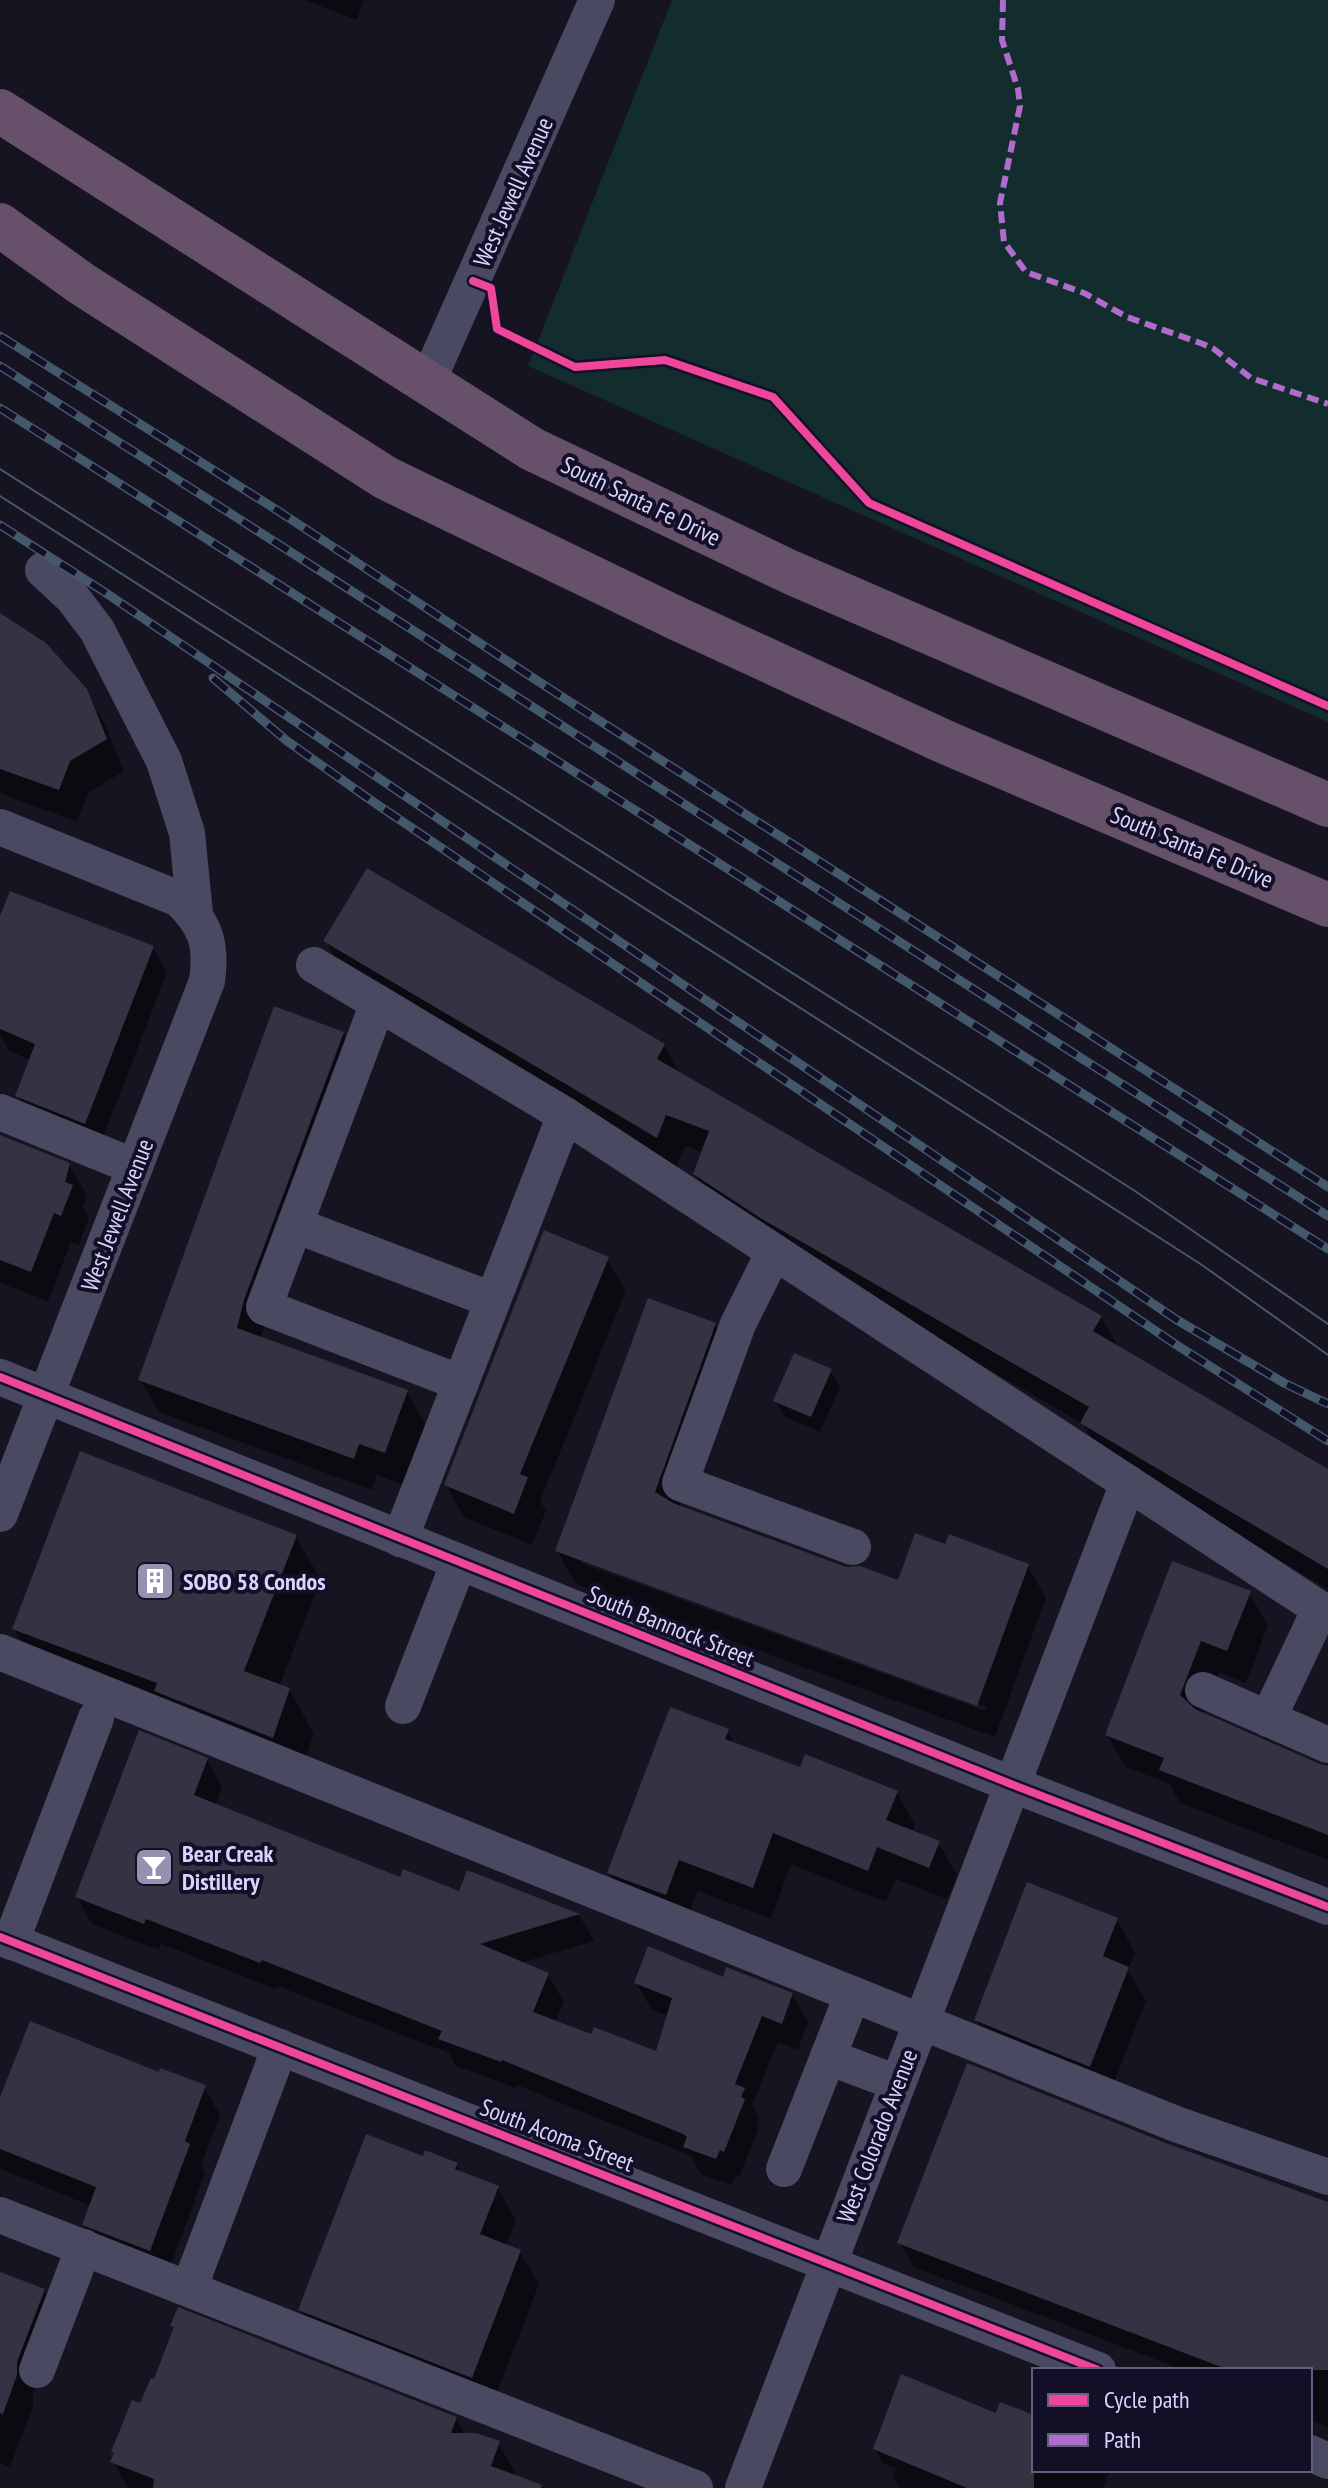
<svg xmlns="http://www.w3.org/2000/svg" width="1328" height="2488" viewBox="0 0 1328 2488" font-family="'PT Sans Narrow',sans-serif">
<rect width="100%" height="100%" fill="#161421"/>
<polygon fill="#132c2d" points="672,0 1328,0 1328,722 528,366"/>
<g fill="#0007" fill-rule="evenodd">
<polygon points="304,0 364,0 357,20"/>
<polygon points="0,615 85,691 105,724 124,771 88,793 77,822 0,793"/>
<polygon points="0,921 153,948 167,973 99,1148 32,1120 18,1095 31,1060 9,1051 0,1035"/>
<polygon points="326,941 664,1046 681,1076 1101,1317 1119,1348 1328,1472 1328,1589 1101,1455 1083,1424 783,1251 714,1206 695,1174 703,1153 685,1146 675,1169 344,973"/>
<polygon points="343,1033 361,1066 260,1338 407,1392 425,1424 403,1485 377,1475 372,1490 159,1412 140,1380"/>
<polygon points="0,1142 69,1165 87,1195 83,1207 89,1217 79,1245 71,1242 48,1301 0,1283"/>
<polygon points="607,1258 626,1291 540,1501 546,1511 532,1545 464,1517 446,1485"/>
<path d="M 715,1325 L 733,1357 L 679,1507 L 845,1569 L 899,1583 L 946,1546 L 1027,1565 L 1046,1598 L 995,1737 L 576,1584 L 557,1551 ZM 581,1559 L 987,1707 L 985,1711 L 581,1563 Z"/>
<polygon points="830,1371 840,1387 820,1432 785,1417 776,1401"/>
<polygon points="296,1537 321,1580 279,1687 289,1690 314,1733 298,1780 39,1672 14,1629"/>
<polygon points="1173,1564 1249,1593 1268,1625 1246,1683 1219,1672 1203,1715 1319,1766 1328,1767 1328,1860 1180,1803 1169,1784 1126,1767 1107,1735"/>
<polygon points="727,1731 736,1746 801,1770 897,1793 915,1825 912,1832 938,1842 957,1875 947,1899 896,1879 886,1902 791,1864 771,1919 698,1891 684,1926 627,1905 609,1873"/>
<polygon points="207,1760 222,1787 215,1806 401,1879 460,1893 468,1872 579,1915 594,1941 520,1963 548,1975 564,2002 555,2022 593,2037 657,2054 669,2016 652,2010 636,1983 724,1980 792,1995 808,2022 798,2050 778,2042 752,2105 759,2117 757,2123 759,2127 739,2177 735,2176 731,2185 701,2174 691,2156 517,2085 516,2088 456,2066 449,2053 277,1986 276,1989 161,1944 159,1950 92,1924 77,1897"/>
<polygon points="1116,1919 1135,1952 1128,1970 1146,2001 1108,2098 995,2052 976,2020"/>
<polygon points="204,2087 220,2115 201,2166 205,2173 166,2278 101,2253 84,2225 91,2206 0,2169 0,2102"/>
<polygon points="1168,2145 1328,2204 1328,2427 1310,2420 1310,2370 1183,2370 914,2267 900,2243"/>
<polygon points="424,2158 456,2164 462,2174 497,2187 516,2220 506,2246 520,2252 539,2284 491,2409 319,2342 300,2309"/>
<polygon points="0,2275 44,2291 61,2320 33,2393 33,2406 10,2467 0,2463"/>
<polygon points="173,2326 456,2419 465,2435 498,2443 515,2472 514,2477 545,2488 128,2488 113,2461 115,2455 113,2452 155,2382 175,2330"/>
<polygon points="997,2416 1034,2417 1034,2470 1110,2470 1103,2488 900,2488 893,2477 896,2469 883,2463 875,2449"/>
</g>
<g fill="#343243">
<polygon points="0,613 46,643 87,689 107,739 70,761 59,790 0,769"/>
<polygon points="367,868 665,1044 657,1059 1102,1316 1093,1331 1328,1469 1328,1569 1080,1423 1089,1407 762,1219 693,1174 709,1131 666,1115 657,1138 323,941"/>
<polygon points="10,891 154,946 85,1124 15,1096 35,1044 0,1029 0,916"/>
<polygon points="274,1006 344,1032 244,1300 237,1328 408,1390 385,1453 359,1444 354,1459 138,1380"/>
<polygon points="0,1135 70,1163 65,1182 73,1185 61,1216 54,1213 31,1272 0,1260"/>
<polygon points="544,1230 609,1257 520,1474 528,1477 514,1514 444,1485"/>
<polygon points="648,1298 716,1323 655,1492 673,1503 846,1567 860,1566 898,1580 915,1533 945,1544 949,1534 1029,1564 977,1706 555,1551"/>
<polygon points="794,1353 832,1369 811,1417 773,1401"/>
<polygon points="80,1451 297,1535 244,1671 290,1688 273,1738 154,1691 157,1683 12,1629"/>
<polygon points="1172,1561 1251,1591 1227,1651 1201,1641 1180,1695 1195,1709 1320,1764 1328,1766 1328,1835 1159,1770 1164,1758 1105,1735"/>
<polygon points="670,1707 729,1729 725,1739 800,1767 805,1754 898,1791 886,1820 940,1841 929,1868 877,1847 868,1871 773,1833 753,1888 679,1860 666,1895 607,1873"/>
<polygon points="139,1730 208,1758 194,1795 400,1877 403,1869 459,1891 467,1870 580,1914 480,1944 549,1973 533,2012 591,2034 594,2027 656,2051 672,1998 634,1983 648,1946 723,1977 726,1967 793,1993 782,2024 762,2016 735,2084 745,2088 741,2097 745,2099 724,2152 720,2150 716,2159 683,2147 687,2137 683,2134 502,2060 501,2062 438,2039 442,2031 262,1960 260,1963 146,1919 144,1924 75,1897"/>
<polygon points="1027,1882 1118,1918 1103,1956 1129,1967 1090,2067 974,2020"/>
<polygon points="30,2021 159,2072 160,2068 206,2085 185,2141 190,2144 150,2251 82,2225 96,2187 0,2149 0,2097"/>
<polygon points="967,2063 1168,2144 1328,2202 1328,2370 1229,2370 897,2243"/>
<polygon points="366,2134 423,2156 425,2150 458,2163 455,2169 499,2186 480,2234 521,2250 472,2378 298,2310"/>
<polygon points="0,2272 45,2289 17,2362 17,2375 3,2414 0,2413"/>
<polygon points="178,2307 457,2417 451,2433 476,2433 500,2441 491,2466 542,2485 541,2488 153,2488 154,2479 110,2462 114,2453 111,2452 132,2400 140,2403 151,2378 154,2379 174,2327 170,2326"/>
<polygon points="901,2374 996,2413 1000,2402 1034,2415 1034,2488 967,2488 873,2449"/>
</g>
<g fill="none" stroke-linecap="round" stroke-linejoin="round">
<g stroke="#4a4962" stroke-width="36">
<polyline points="427,383 597,0"/>
<polyline points="43,570 72,597 97,630 164,761 187,833 195,914"/>
<path d="M 0,827 L 179,899 C 206,925 212,944 207,981 L 0,1514"/>
<polyline points="314,965 378,1003"/>
<polyline points="0,1112 135,1167"/>
<polyline points="295,1225 492,1300"/>
<polyline points="774,1252 738,1324 680,1483 853,1547"/>
<polyline points="0,1377 1011,1784 1328,1907"/>
<polyline points="461,1383 264,1307 378,1003 565,1115"/>
<polyline points="1128,1483 1320,1609 1268,1719"/>
<polyline points="400,1539 565,1115 1128,1483 743,2488"/>
<polyline points="0,1652 1176,2124 1328,2177"/>
<polyline points="1203,1690 1328,1745"/>
<polyline points="403,1706 459,1562"/>
<polyline points="0,1937 1098,2370"/>
<polyline points="11,1942 96,1718"/>
<polyline points="828,2057 897,2083"/>
<polyline points="784,2169 846,2011"/>
<polyline points="0,2215 695,2488"/>
<polyline points="189,2289 280,2047"/>
<polyline points="37,2370 84,2247"/>
<polyline points="1310,2453 1328,2461"/>
</g>
<g stroke="#67516a" stroke-width="44">
<polyline points="0,111 532,449 790,572 1328,805"/>
<polyline points="0,225 82,284 386,478 678,619 945,742 1328,905"/>
</g>
<g stroke="#43596b" stroke-width="2">
<polyline points="0,469 1135,1191 1328,1324"/>
<polyline points="0,496 1202,1265 1328,1355"/>
</g>
<g stroke="#43596b" stroke-width="9">
<g id="rail">
<polyline points="0,336 269,505 550,689 1328,1187"/>
<polyline points="0,366 1328,1216"/>
<polyline points="0,408 1328,1249"/>
<polyline points="0,525 106,593 1177,1320 1284,1383 1328,1404"/>
<polyline points="213,678 287,741 372,801 1175,1344 1328,1441"/>
</g>
</g>
<use href="#rail" stroke="#130f26" stroke-width="6" stroke-dasharray="18" stroke-linecap="butt"/>
<polyline stroke="#b06ccc" stroke-width="6" stroke-dasharray="12 6" stroke-linecap="butt" points="1003,0 1002,40 1018,89 1020,106 1000,203 1004,242 1026,272 1084,293 1127,317 1203,344 1214,349 1251,378 1328,404"/>
<g stroke="#130f26" stroke-width="13">
<g id="cycleway">
<polyline points="473,281 491,288 497,329 575,367 665,360 773,397 869,503 1328,706"/>
<polyline points="0,1377 1011,1784 1328,1907"/>
<polyline points="0,1937 1098,2370"/>
</g>
</g>
<use href="#cycleway" stroke="#ed469a" stroke-width="8"/>
</g>
<defs>
<g id="building-square" transform="scale(2)"><rect x="-9" y="-9" width="18" height="18" rx="4" fill="#9591b1" stroke="#130f26"/><path d="M-4-6H4V6H1V3H-1V6H-4ZM-2.5-4.3h1.7v1.8h-1.7ZM.8-4.3h1.7v1.8H.8ZM-2.5-1h1.7V.8h-1.7ZM.8-1h1.7V.8H.8Z" fill="#fff"/></g>
<g id="bar-square" transform="scale(2)"><rect x="-9" y="-9" width="18" height="18" rx="4" fill="#9591b1" stroke="#130f26"/><path d="M-6-5H6L.8 .8V4.5H3.5V6h-7V4.5H-.8V.8Z" fill="#fff"/></g>
</defs>
<g fill-rule="evenodd">
<use href="#building-square" x="155" y="1581"/>
<use href="#bar-square" x="154" y="1867"/>
</g>
<g text-anchor="middle" dominant-baseline="central" stroke-width="8" stroke-linejoin="round" paint-order="stroke">
<g font-size="24" fill="#d9d4ff" stroke="#130f26">
<text transform="translate(513 192) rotate(-66)">West Jewell Avenue</text>
<text transform="translate(641 501) rotate(26)">South Santa Fe Drive</text>
<text transform="translate(1192 847) rotate(23)">South Santa Fe Drive</text>
<text transform="translate(117 1215) rotate(-69)">West Jewell Avenue</text>
<text transform="translate(671 1626) rotate(22)">South Bannock Street</text>
<text transform="translate(557 2135) rotate(21)">South Acoma Street</text>
<text transform="translate(877 2136) rotate(-69)">West Colorado Avenue</text>
</g>
<g font-size="24" font-weight="bold" fill="#d9d4ff" stroke="#130f26" text-anchor="start">
<text x="183" y="1581">SOBO 58 Condos</text>
<text x="182" y="1853">Bear Creak<tspan x="182" dy="28">Distillery</tspan></text>
</g>
</g>
<rect x="1032" y="2368" width="280" height="104" fill="#130f26" stroke="#625e7d" stroke-width="2"/>
<rect x="1048" y="2394" width="40" height="12" fill="#ed469a" stroke="#625e7d" stroke-width="2"/>
<text x="1104" y="2408" font-size="24" fill="#d9d4ff">Cycle path</text>
<rect x="1048" y="2434" width="40" height="12" fill="#b06ccc" stroke="#625e7d" stroke-width="2"/>
<text x="1104" y="2448" font-size="24" fill="#d9d4ff">Path</text>
</svg>
